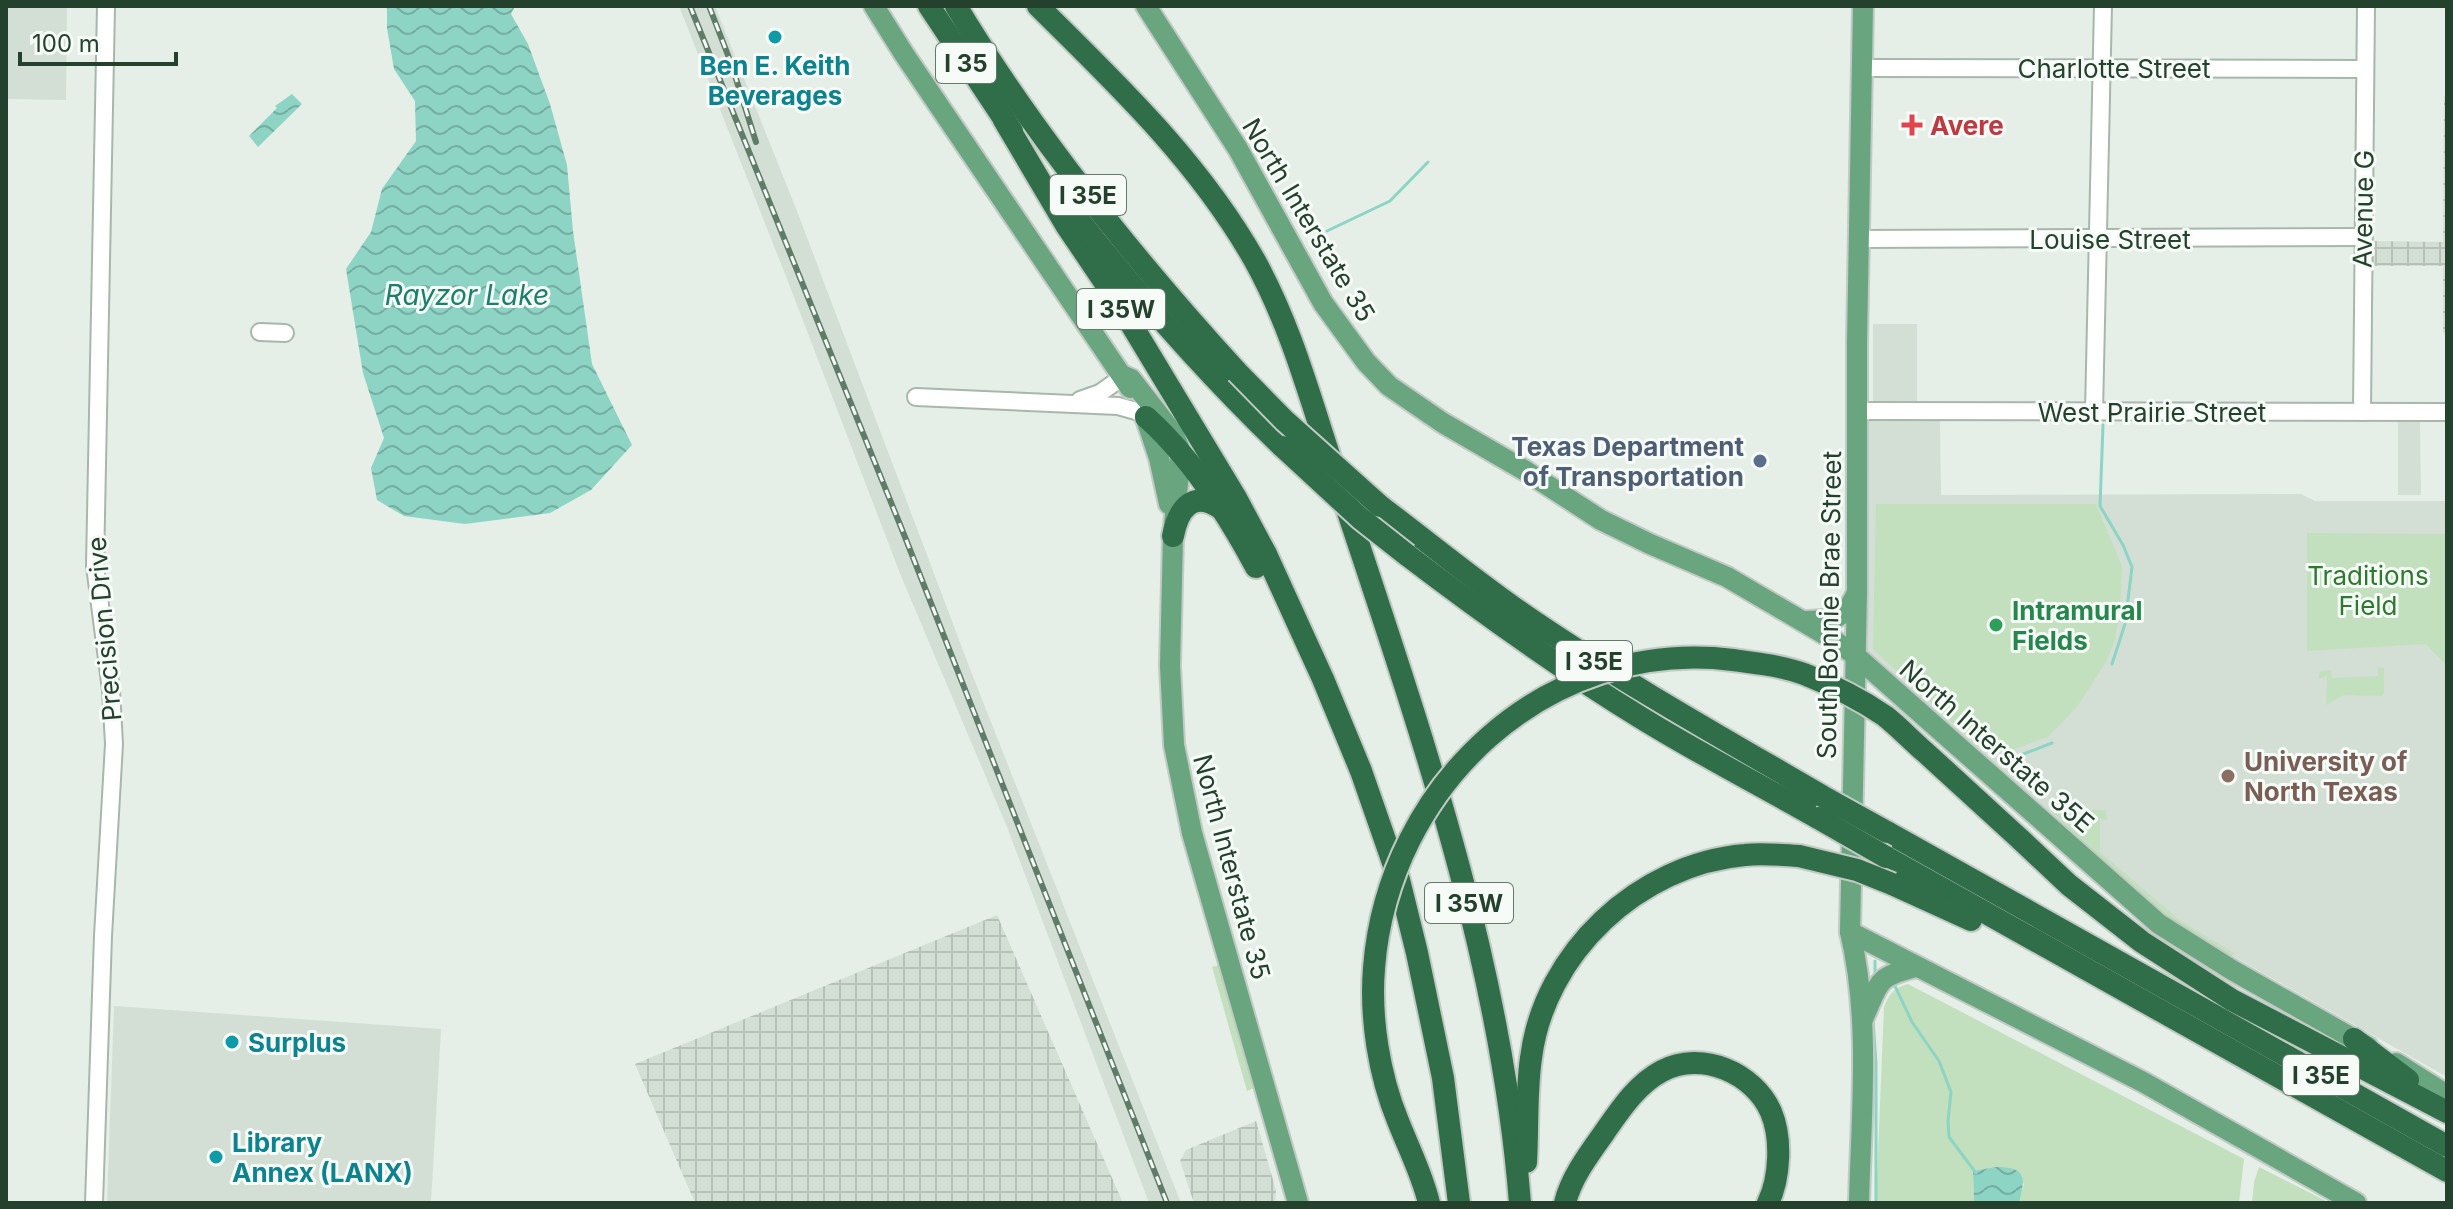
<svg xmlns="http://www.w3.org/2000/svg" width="2453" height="1209" viewBox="0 0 2453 1209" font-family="Inter,sans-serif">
<defs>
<pattern id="industrial-grid" width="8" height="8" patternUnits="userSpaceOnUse" patternTransform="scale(2)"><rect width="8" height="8" fill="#d3dfd5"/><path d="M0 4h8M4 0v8" fill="none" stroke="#b5c1b7"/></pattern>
<pattern id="water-waves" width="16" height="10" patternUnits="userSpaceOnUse" patternTransform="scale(2)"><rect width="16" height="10" fill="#8dd4c4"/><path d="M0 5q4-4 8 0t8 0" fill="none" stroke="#73aea0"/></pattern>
</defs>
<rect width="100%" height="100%" fill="#e5efe7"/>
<g fill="#d3dfd5">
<polygon points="6,6 67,6 66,100 6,99"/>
<polygon points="679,6 715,6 797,211 972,674 1181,1203 1149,1203 1007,827 901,576 787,279"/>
<polygon points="1873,324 1917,324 1917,402 1873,401"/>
<polygon points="2398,419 2420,419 2421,495 2398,495"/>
<polygon points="1866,420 1940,421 1941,495 2301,494 2315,501 2447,501 2447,1077 2178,925 1867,650"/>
<polygon points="114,1006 441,1029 431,1203 107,1203"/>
</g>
<g fill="url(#industrial-grid)">
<polygon points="2444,96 2447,96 2447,333 2443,333 2443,266 2371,266 2372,241 2443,242"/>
<polygon points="997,915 1123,1203 695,1203 635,1064"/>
<polygon points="1256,1121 1276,1190 1275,1203 1194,1203 1180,1161 1186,1150"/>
</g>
<g fill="#c2e0be">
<polygon points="1876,504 2096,504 2122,566 2120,609 2115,640 2106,662 2077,707 2048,737 2006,752 1977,746 1873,649"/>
<polygon points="2307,533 2447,534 2447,666 2426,644 2307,651"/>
<polygon points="2382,667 2384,669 2384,693 2382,696 2344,695 2326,705 2327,676 2318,679 2320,671 2331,670 2332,678 2378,676 2378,668"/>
<polygon points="2055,809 2106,810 2107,821 2100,818 2100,852 2178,919 2234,953 2233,955 2228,955 2172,921 2061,823 2062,821 2054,814"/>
<polygon points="1219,965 1224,966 1258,1086 1247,1091 1212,967"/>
<path d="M 1908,984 L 2244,1159 L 2239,1203 L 2019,1203 L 2024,1184 L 1996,1167 L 1973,1171 L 1974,1203 L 1876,1203 L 1884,1007 C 1889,994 1894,988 1908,984 Z"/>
<polygon points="2259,1167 2330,1203 2252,1203 2254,1182"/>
</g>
<g fill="url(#water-waves)">
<polygon points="387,6 515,6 511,14 528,44 550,104 567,165 573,231 592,364 632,445 591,490 550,513 465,524 404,516 377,500 371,468 384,438 363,373 346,269 371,232 382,189 416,141 415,101 394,69 387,28"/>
<polygon points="292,94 302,104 258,147 249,136 277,108 275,106"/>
<path d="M 1996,1167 C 2026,1167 2026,1177 2019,1203 L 1974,1203 L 1973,1171 Z"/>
</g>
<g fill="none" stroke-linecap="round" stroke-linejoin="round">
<g stroke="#8dd4c4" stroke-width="3">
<polyline points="1327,231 1390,201 1428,162"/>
<polyline points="2103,425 2100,506 2123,545 2132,567 2125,624 2112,664"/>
<polyline points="2003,762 2052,743"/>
<polyline points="1875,977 1875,961"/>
<polyline points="1894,984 1912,1022 1939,1061 1951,1092 1948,1121 1949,1137 1976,1173"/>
<polyline points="1873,1020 1876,1063 1876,1203"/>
</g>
<g stroke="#a7b7ac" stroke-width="20">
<g id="minor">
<polyline points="1862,68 2365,69"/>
<polyline points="1858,239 2363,237"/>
<polyline points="260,332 285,333"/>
<polyline points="916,397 1118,406 1136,411 1146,417"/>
<polyline points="1080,400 1100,393 1124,376"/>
<polyline points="1857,411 2447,412"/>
<polyline points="2094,412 2103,6"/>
<polyline points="2362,412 2366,6"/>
<polyline points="94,1203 103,936 114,744 111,690 95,566 106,6"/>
</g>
</g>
<g stroke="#c2cac4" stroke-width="24">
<g id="major">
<polyline points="874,6 904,54 1130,388"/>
<polyline points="1146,6 1238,149 1323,303 1366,362 1389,386 1443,423 1524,470 1601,520 1650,544 1727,577 1831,638 1856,656 2159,924 2232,970 2368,1047"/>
<polyline points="1124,376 1131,379 1173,433 1181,452 1173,536 1170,666 1174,745 1192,833 1298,1203"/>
<polyline points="1145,416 1159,458 1169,504"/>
<path d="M 1804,621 C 1833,620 1845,621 1857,592"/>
<polyline points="1850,932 2143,1082 2356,1203"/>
<path d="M 1863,1019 C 1880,982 1875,977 1916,967"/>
<polyline points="2396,1063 2447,1095"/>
<path d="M 1859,1203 C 1861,1114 1871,1020 1850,932 L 1857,592 L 1857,342 L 1863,6"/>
</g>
</g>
<g stroke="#c2cac4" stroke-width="26">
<g id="highway">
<polyline points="929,6 1012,131"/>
<path d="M 956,6 C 1035,137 1134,259 1237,372"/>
<path d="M 1038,6 C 1118,85 1199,162 1255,261 C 1291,326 1310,398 1333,467"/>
<polyline points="1004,120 1066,225 1116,299 1236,498 1266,554 1323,679 1361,771 1399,880 1417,953 1443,1078 1459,1203"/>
<path d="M 1078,219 C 1142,300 1209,376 1283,447"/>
<path d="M 1146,417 C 1192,458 1227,513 1256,567"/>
<path d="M 1344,500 C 1420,730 1501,960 1520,1203"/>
<path d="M 1380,506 C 1432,545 1482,587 1536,623 C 1628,685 1726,740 1822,796"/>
<path d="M 1173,536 C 1178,510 1192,489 1220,508"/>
<path d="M 1407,555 C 1483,613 1561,669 1643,719 C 1700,754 1760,785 1818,818"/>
<polyline points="1887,832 2447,1146"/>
<polyline points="2020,839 2069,885 2142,942 2232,1000 2447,1112"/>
<polyline points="1886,857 2447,1171"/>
<polyline points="1892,884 1971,920"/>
<path d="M 1374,968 C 1370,1018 1379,1075 1398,1121 C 1409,1149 1422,1174 1429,1203"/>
<polyline points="2354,1039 2408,1080"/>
<path d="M 1526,1162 C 1528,1128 1526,1092 1531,1058 C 1544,953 1639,864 1745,855 C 1763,853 1781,855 1799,856"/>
<path d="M 1565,1203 C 1571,1178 1589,1154 1604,1133 C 1620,1110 1637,1084 1662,1071 C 1702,1050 1754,1073 1771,1112 C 1782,1138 1780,1178 1768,1203"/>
</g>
</g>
<use href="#minor" stroke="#fff" stroke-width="16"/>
<use href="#major" stroke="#69a57f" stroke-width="20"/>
<use href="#highway" stroke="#2f6e49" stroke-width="22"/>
<g stroke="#5f7c69" stroke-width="6">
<g id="rail">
<polyline points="690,6 903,532 1167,1203"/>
<polyline points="709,6 731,63 756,142"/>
</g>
</g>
<use href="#rail" stroke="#f6fbf7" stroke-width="3" stroke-dasharray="9" stroke-linecap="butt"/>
<g stroke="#c2cac4" stroke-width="26" stroke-linecap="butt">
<g id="highway-bridge">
<polyline points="1237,372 1284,420 1380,506"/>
<polyline points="1283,447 1360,518 1407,555"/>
<polyline points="1822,796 1887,832"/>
<polyline points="1818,818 1886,857"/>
<polyline points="1799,856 1857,870 1892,884"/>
<path d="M 1374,968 C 1388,786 1546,637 1733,660 C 1756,663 1782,666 1804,674 C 1832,685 1860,699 1885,716 C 1899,727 1912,741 1926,753 C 1957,781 1988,810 2020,839"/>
</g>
</g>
<use href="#highway-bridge" stroke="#2f6e49" stroke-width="22"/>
</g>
<g fill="#0f9aa8" stroke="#f6fbf7" stroke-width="3">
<circle cx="775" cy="37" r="8"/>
<circle cx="232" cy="1042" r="8"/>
<circle cx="216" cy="1157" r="8"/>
</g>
<path fill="#e0444e" stroke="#f6fbf7" stroke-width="3" d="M1908 113h8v8h8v8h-8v8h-8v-8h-8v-8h8z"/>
<circle fill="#5c6f8a" stroke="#f6fbf7" stroke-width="3" cx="1760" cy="461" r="8"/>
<circle fill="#2e9e5b" stroke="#f6fbf7" stroke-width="3" cx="1996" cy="625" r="8"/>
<circle fill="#8d6e63" stroke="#f6fbf7" stroke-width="3" cx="2228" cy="776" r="8"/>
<g text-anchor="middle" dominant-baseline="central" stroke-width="6" stroke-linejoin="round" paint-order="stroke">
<g fill="#f6fbf7" stroke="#63796a" stroke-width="2">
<rect x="936" y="43" width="60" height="40" rx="6"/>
<rect x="1050" y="175" width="76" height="40" rx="6"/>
<rect x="1077" y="289" width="88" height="40" rx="6"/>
<rect x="1556" y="641" width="76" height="40" rx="6"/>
<rect x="1425" y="883" width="88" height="40" rx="6"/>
<rect x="2283" y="1055" width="76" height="40" rx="6"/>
</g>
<g font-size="24" font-weight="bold" fill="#24412e">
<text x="966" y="63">I 35</text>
<text x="1088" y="195">I 35E</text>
<text x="1121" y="309">I 35W</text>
<text x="1594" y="661">I 35E</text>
<text x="1469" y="903">I 35W</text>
<text x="2321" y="1075">I 35E</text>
</g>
<g font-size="26" font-weight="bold" fill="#0d838f" stroke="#f6fbf7" text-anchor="start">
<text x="775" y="65" text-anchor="middle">Ben E. Keith<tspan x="775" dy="30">Beverages</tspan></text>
<text x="248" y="1042">Surplus</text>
<text x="232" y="1142">Library<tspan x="232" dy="30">Annex (LANX)</tspan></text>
</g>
<g font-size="26" fill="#24412e" stroke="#f6fbf7">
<text x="2114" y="68">Charlotte Street</text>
<text transform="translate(2363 209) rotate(-89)">Avenue G</text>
<text transform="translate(1309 220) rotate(59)">North Interstate 35</text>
<text x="2110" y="239">Louise Street</text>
<text x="2152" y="412">West Prairie Street</text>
<text transform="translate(1829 605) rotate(-89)">South Bonnie Brae Street</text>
<text transform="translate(104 629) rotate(-95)">Precision Drive</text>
<text transform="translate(1997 746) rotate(41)">North Interstate 35E</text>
<text transform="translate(1232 867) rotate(75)">North Interstate 35</text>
</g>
<g font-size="26" font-weight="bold" fill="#be3a42" stroke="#f6fbf7" text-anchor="start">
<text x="1930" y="125">Avere</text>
</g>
<g font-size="26" font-weight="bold" fill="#4e5e75" stroke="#f6fbf7" text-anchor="end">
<text x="1744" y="446">Texas Department<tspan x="1744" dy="30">of Transportation</tspan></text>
</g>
<g font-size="26" fill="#2d792d" stroke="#f6fbf7">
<text x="2368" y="575">Traditions<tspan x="2368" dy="30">Field</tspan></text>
</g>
<g font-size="26" font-weight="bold" fill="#27864d" stroke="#f6fbf7" text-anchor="start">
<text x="2012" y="610">Intramural<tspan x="2012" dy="30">Fields</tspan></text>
</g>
<g font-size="26" font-weight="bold" fill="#785e54" stroke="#f6fbf7" text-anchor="start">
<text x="2244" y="761">University of<tspan x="2244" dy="30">North Texas</tspan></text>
</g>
<g font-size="28" font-style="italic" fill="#1c7f6a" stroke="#f6fbf7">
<text x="467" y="295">Rayzor Lake</text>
</g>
</g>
<rect width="2453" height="1209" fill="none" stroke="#24412e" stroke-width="16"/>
<path d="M20 52v12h156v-12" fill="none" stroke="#24412e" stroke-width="4"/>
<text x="32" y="52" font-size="24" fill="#24412e" stroke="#f6fbf7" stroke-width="6" paint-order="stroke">100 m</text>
</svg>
